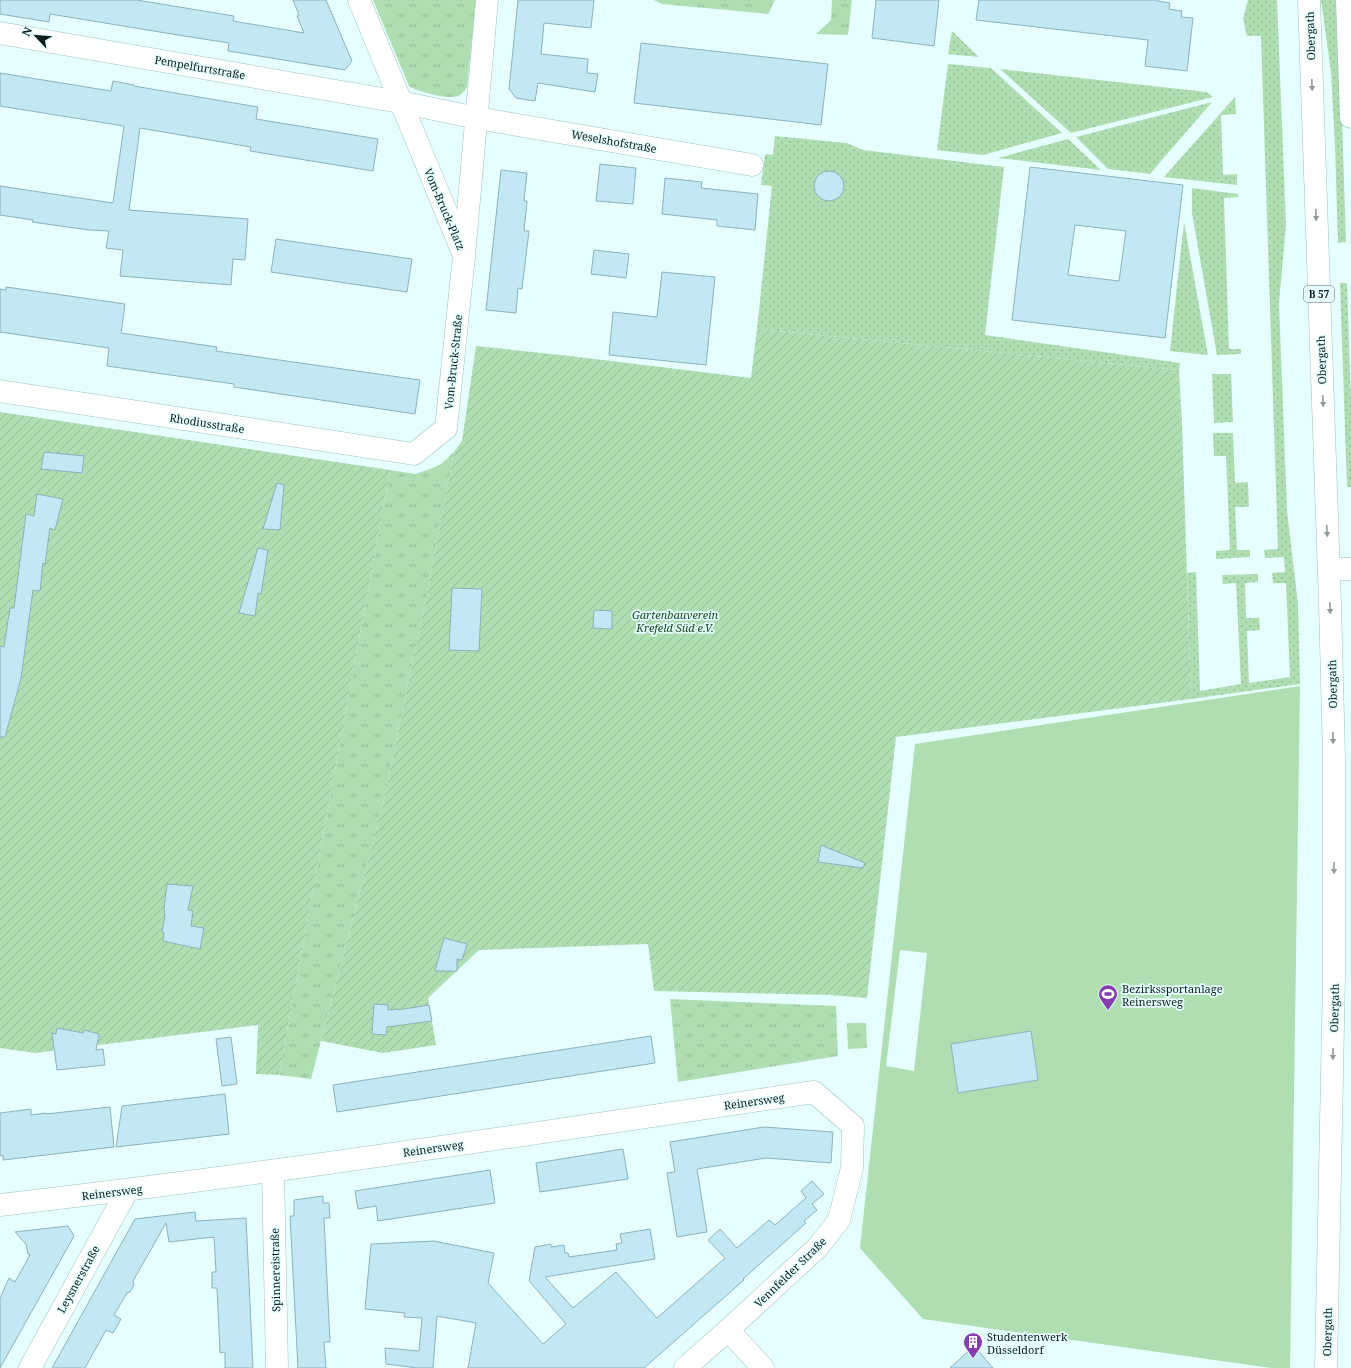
<svg xmlns="http://www.w3.org/2000/svg" width="1351" height="1368" viewBox="0 0 1351 1368" font-family="'Noto Serif',serif">
<defs>
<pattern id="grass-dots" width="8" height="8" patternUnits="userSpaceOnUse"><rect width="8" height="8" fill="#afdeb2"/><path d="M2 2h.1M6 6h.1" fill="none" stroke="#95be98" stroke-width="1.8" stroke-linecap="round"/></pattern>
<pattern id="park-tufts" width="24" height="20" patternUnits="userSpaceOnUse"><rect width="24" height="20" fill="#afdeb2"/><path d="M3 7l-1-3M5 7V3M7 7l1-3M15 17l-1-3M17 17v-4M19 17l1-3" fill="none" stroke="#95be98"/></pattern>
<pattern id="garden-furrows" width="10" height="10" patternUnits="userSpaceOnUse"><rect width="10" height="10" fill="#afdeb2"/><path d="M-1 1l2-2M0 10L10 0M9 11l2-2" fill="none" stroke="#95be98"/></pattern>
</defs>
<rect width="100%" height="100%" fill="#e6fffe"/>
<g fill="url(#grass-dots)">
<polygon points="1248,0 1277,0 1286,225 1279,303 1287,511 1298,604 1300,684 1191,699 1187,573 1196,572 1200,691 1241,684 1236,583 1223,584 1222,575 1258,574 1258,582 1245,583 1246,618 1259,618 1260,630 1247,631 1249,683 1290,677 1286,583 1273,583 1272,573 1285,572 1284,557 1265,558 1264,550 1278,549 1261,36 1247,36 1243,19"/>
<polygon points="1321,0 1338,0 1346,242 1338,243 1335,146 1331,72"/>
<polygon points="952,31 979,57 948,54"/>
<polygon points="948,64 991,68 1062,133 983,155 937,150"/>
<polygon points="1000,69 1207,92 1213,97 1071,133"/>
<polygon points="1235,97 1236,114 1221,115 1223,175 1237,174 1237,185 1164,177"/>
<polygon points="1212,102 1150,174 1108,169 1076,137"/>
<polygon points="775,136 847,143 863,150 1004,167 985,335 1180,363 1179,370 757,329 772,186 761,185 765,154 773,155"/>
<polygon points="1068,139 1101,170 998,158"/>
<polygon points="1192,188 1238,194 1238,197 1224,198 1229,349 1241,349 1241,354 1217,355 1192,213"/>
<polygon points="1184,222 1208,355 1170,351"/>
<polygon points="1340,283 1347,283 1351,404 1351,487 1347,487"/>
<polygon points="1212,374 1231,374 1233,422 1214,423"/>
<polygon points="1213,433 1233,433 1235,483 1248,482 1249,507 1235,507 1237,550 1250,550 1250,557 1216,559 1216,551 1230,550 1226,456 1214,456"/>
</g>
<g fill="url(#park-tufts)">
<path d="M 373,0 L 476,0 L 467,87 C 464,92 460,97 452,97 C 444,98 416,91 409,86 Z"/>
<polygon points="654,0 775,0 768,14 662,4"/>
<polygon points="832,0 852,0 848,35 816,34 831,20"/>
<polygon points="454,452 424,607 384,799 311,1079 279,1075 390,470 416,474 440,465"/>
<polygon points="670,999 836,1006 838,1056 678,1082"/>
<polygon points="847,1023 866,1023 867,1048 848,1049"/>
</g>
<g fill="url(#garden-furrows)">
<polygon points="757,329 1179,370 1182,423 1191,699 896,737 867,998 830,995 654,991 648,944 479,950 428,998 436,1045 383,1053 321,1041 384,799 424,607 454,452 462,441 476,346 570,356 751,378"/>
<polygon points="0,412 390,470 279,1075 256,1074 258,1025 35,1053 0,1048"/>
</g>
<path fill="#afdeb2" fill-rule="evenodd" d="M 1300,686 L 1290,1368 L 1271,1368 L 923,1319 L 860,1248 L 915,744 ZM 900,950 L 927,953 L 914,1071 L 886,1066 ZM 1031,1032 L 1038,1080 L 958,1092 L 951,1044 Z"/>
<g fill="#c1e8f3" stroke="#8cb2bc" fill-rule="evenodd">
<polygon points="0,0 137,0 234,16 233,21 304,33 297,16 299,15 293,0 326,0 352,61 345,70 228,51 229,43 178,35 50,14 49,22 0,14"/>
<polygon points="518,0 594,0 591,28 544,23 541,54 588,59 587,73 598,74 595,92 538,83 535,101 516,98 509,89"/>
<polygon points="876,0 939,0 934,46 872,38"/>
<polygon points="979,0 1158,0 1158,1 1170,3 1169,9 1182,11 1181,17 1193,18 1187,71 1145,66 1148,40 976,20"/>
<polygon points="641,43 828,64 821,125 634,103"/>
<polygon points="0,73 111,91 113,81 134,85 134,86 258,107 256,119 378,139 373,171 250,151 251,147 140,128 129,210 248,219 245,260 233,259 231,285 120,276 123,250 106,248 109,231 89,230 32,222 33,220 0,215 0,186 113,203 124,126 0,106"/>
<polygon points="600,164 636,168 633,204 596,201"/>
<path d="M 1030,167 L 1183,185 L 1165,338 L 1012,320 ZM 1075,225 L 1126,231 L 1119,281 L 1068,275 Z"/>
<polygon points="501,170 527,173 524,201 527,201 524,231 529,231 522,289 518,288 516,313 486,310"/>
<circle cx="829" cy="186" r="15"/>
<polygon points="665,178 702,182 701,188 758,194 755,230 717,226 717,220 662,214"/>
<polygon points="276,239 412,259 407,292 271,272"/>
<polygon points="594,250 629,254 626,278 591,274"/>
<polygon points="662,272 715,277 706,365 609,355 613,312 657,317"/>
<polygon points="6,287 125,304 121,333 217,347 216,351 420,380 415,414 234,387 234,384 107,366 109,348 0,332 0,289 6,290"/>
<polygon points="44,452 84,456 82,473 41,469"/>
<polygon points="277,483 284,485 280,530 263,529"/>
<polygon points="37,494 63,499 55,530 50,528 45,564 43,563 40,591 33,590 21,678 5,737 0,737 0,646 4,647 10,608 14,608 26,514 34,516"/>
<polygon points="258,548 268,550 261,594 258,593 255,616 239,613"/>
<polygon points="452,588 482,589 479,651 449,650"/>
<polygon points="594,610 612,611 612,629 593,628"/>
<polygon points="821,845 865,863 863,868 818,862"/>
<polygon points="167,884 193,886 188,910 193,911 191,926 204,928 200,949 163,941 164,933 162,932 165,916 164,908"/>
<polygon points="444,938 467,944 462,960 457,959 457,971 435,971"/>
<polygon points="374,1004 388,1005 388,1010 398,1009 398,1010 429,1005 432,1021 387,1027 386,1035 372,1034"/>
<polygon points="57,1028 83,1033 84,1030 99,1034 96,1050 103,1049 105,1065 57,1070 52,1033 56,1034"/>
<polygon points="1031,1031 1038,1080 958,1093 951,1044"/>
<polygon points="651,1036 655,1063 337,1112 333,1085"/>
<polygon points="231,1037 237,1084 222,1086 216,1039"/>
<polygon points="225,1094 229,1134 116,1147 122,1106"/>
<polygon points="110,1107 114,1147 3,1160 3,1155 0,1156 0,1113 31,1109 31,1115 46,1113 46,1114"/>
<polygon points="764,1127 833,1132 831,1163 766,1158 697,1169 707,1232 677,1237 667,1173 675,1172 670,1142"/>
<polygon points="623,1149 628,1179 540,1192 536,1163"/>
<polygon points="490,1170 495,1203 378,1221 376,1206 358,1209 355,1191"/>
<polygon points="812,1181 824,1194 812,1204 817,1210 804,1221 806,1223 743,1279 744,1280 644,1368 468,1368 476,1323 437,1316 433,1368 417,1368 386,1364 385,1348 419,1351 422,1318 404,1317 405,1313 365,1309 371,1244 434,1241 494,1253 488,1283 543,1344 566,1324 529,1281 535,1247 551,1244 551,1247 564,1245 565,1253 568,1253 569,1257 617,1250 616,1244 622,1243 620,1234 650,1229 655,1259 545,1277 573,1308 616,1272 657,1318 725,1258 708,1240 720,1229 737,1248 769,1220 775,1225 806,1198 801,1191"/>
<polygon points="323,1196 323,1203 329,1203 330,1218 324,1218 330,1342 324,1342 326,1368 298,1368 290,1216 294,1216 294,1200"/>
<polygon points="195,1212 196,1221 246,1218 253,1368 225,1368 225,1352 220,1353 217,1288 212,1288 212,1272 216,1272 214,1237 169,1242 166,1223 133,1281 134,1285 130,1292 127,1293 114,1315 121,1319 113,1333 106,1330 85,1368 52,1368 135,1219"/>
<polygon points="68,1226 74,1236 0,1368 0,1298 9,1278 15,1282 30,1255 28,1254 26,1244 15,1232"/>
<polygon points="974,1346 993,1368 950,1368"/>
</g>
<g fill="none" stroke-linecap="round" stroke-linejoin="round">
<g stroke="#9ac2c1" stroke-width="23">
<g id="minor">
<polyline points="359,0 463,253"/>
<polyline points="0,33 400,102 477,118 752,165"/>
<polyline points="0,391 414,454 446,428 464,256 487,0"/>
<polyline points="1329,569 1351,569"/>
<polyline points="273,1171 277,1368"/>
<path d="M 0,1205 C 272,1174 543,1132 814,1092 L 853,1126 L 852,1168 L 839,1220 L 818,1247 L 728,1330 L 685,1368"/>
<polyline points="728,1330 763,1368"/>
<polyline points="30,1368 127,1191"/>
</g>
</g>
<g stroke="#9ac2c1" stroke-width="23">
<g id="primary">
<polyline points="1309,0 1330,604 1334,757 1334,977 1326,1368"/>
<polyline points="1347,0 1351,117"/>
</g>
</g>
<use href="#minor" stroke="#fff" stroke-width="22"/>
<use href="#primary" stroke="#fff" stroke-width="22"/>
</g>
<defs><path id="oneway-solid" d="M-6-.8H1V-3.2L6.5 0L1 3.2V.8H-6Z"/></defs>
<g fill="#929999">
<use href="#oneway-solid" transform="translate(1312 85) rotate(88)"/>
<use href="#oneway-solid" transform="translate(1316 215) rotate(88)"/>
<use href="#oneway-solid" transform="translate(1323 401) rotate(88)"/>
<use href="#oneway-solid" transform="translate(1327 531) rotate(88)"/>
<use href="#oneway-solid" transform="translate(1330 608) rotate(88)"/>
<use href="#oneway-solid" transform="translate(1333 738) rotate(89)"/>
<use href="#oneway-solid" transform="translate(1334 868) rotate(90)"/>
<use href="#oneway-solid" transform="translate(1333 1054) rotate(91)"/>
</g>
<defs>
<g id="stadium-pin" transform="scale(1)"><path d="M0 17L-7.5 6A9.5 9.5 0 1 1 7.5 6Z" fill="#853db0" stroke="#e6fffe"/><path d="M0-5a6.5 5 0 1 0 0 10a6.5 5 0 1 0 0-10ZM-3.5-1.8h7v3.6h-7Z" fill="#fff"/></g>
<g id="building-pin" transform="scale(1)"><path d="M0 17L-7.5 6A9.5 9.5 0 1 1 7.5 6Z" fill="#853db0" stroke="#e6fffe"/><path d="M-4-6H4V6H1V3H-1V6H-4ZM-2.5-4.3h1.7v1.8h-1.7ZM.8-4.3h1.7v1.8H.8ZM-2.5-1h1.7V.8h-1.7ZM.8-1h1.7V.8H.8Z" fill="#fff"/></g>
</defs>
<g fill-rule="evenodd">
<use href="#stadium-pin" x="1108" y="994"/>
<use href="#building-pin" x="973" y="1342"/>
</g>
<g text-anchor="middle" dominant-baseline="central" stroke-width="3.5" stroke-linejoin="round" paint-order="stroke">
<rect fill="#e6fffe" stroke="#4e6160" stroke-width="1" x="1304" y="286" width="30" height="16" rx="3"/>
<g font-size="10" font-weight="bold" fill="#0d1d1c">
<text x="1319" y="294">B 57</text>
</g>
<g font-size="11" fill="#0d1d1c" stroke="#e6fffe">
<text transform="translate(1310 36) rotate(-92)">Obergath</text>
<text transform="translate(200 67) rotate(10)">Pempelfurtstraße</text>
<text transform="translate(614 141) rotate(10)">Weselshofstraße</text>
<text transform="translate(445 209) rotate(67)">Vom-Bruck-Platz</text>
<text transform="translate(1321 360) rotate(-92)">Obergath</text>
<text transform="translate(453 362) rotate(-84)">Vom-Bruck-Straße</text>
<text transform="translate(207 423) rotate(9)">Rhodiusstraße</text>
<text transform="translate(1332 684) rotate(-91)">Obergath</text>
<text transform="translate(1334 1008) rotate(-89)">Obergath</text>
<text transform="translate(754 1101) rotate(-8)">Reinersweg</text>
<text transform="translate(433 1148) rotate(-8)">Reinersweg</text>
<text transform="translate(112 1192) rotate(-7)">Reinersweg</text>
<text transform="translate(275 1270) rotate(-91)">Spinnereistraße</text>
<text transform="translate(790 1272) rotate(-44)">Vennfelder Straße</text>
<text transform="translate(78 1279) rotate(-61)">Leysnerstraße</text>
<text transform="translate(1327 1332) rotate(-89)">Obergath</text>
</g>
<g font-size="11" font-style="italic" fill="#14481e" stroke="#e6fffe">
<text x="675" y="614">Gartenbauverein<tspan x="675" dy="13">Krefeld Süd e.V.</tspan></text>
</g>
<g font-size="11" fill="#0d1d1c" stroke="#e6fffe" text-anchor="start">
<text x="1122" y="988">Bezirkssportanlage<tspan x="1122" dy="13">Reinersweg</tspan></text>
<text x="987" y="1336">Studentenwerk<tspan x="987" dy="13">Düsseldorf</tspan></text>
</g>
</g>
<g transform="translate(36 36) rotate(296)" stroke="#e6fffe" stroke-width="3" paint-order="stroke">
<path d="M0-3L7 15L0 10L-7 15Z" fill="#0d1d1c"/>
<text y="-6" font-size="11" font-weight="bold" text-anchor="middle" fill="#0d1d1c">N</text>
</g>
</svg>
